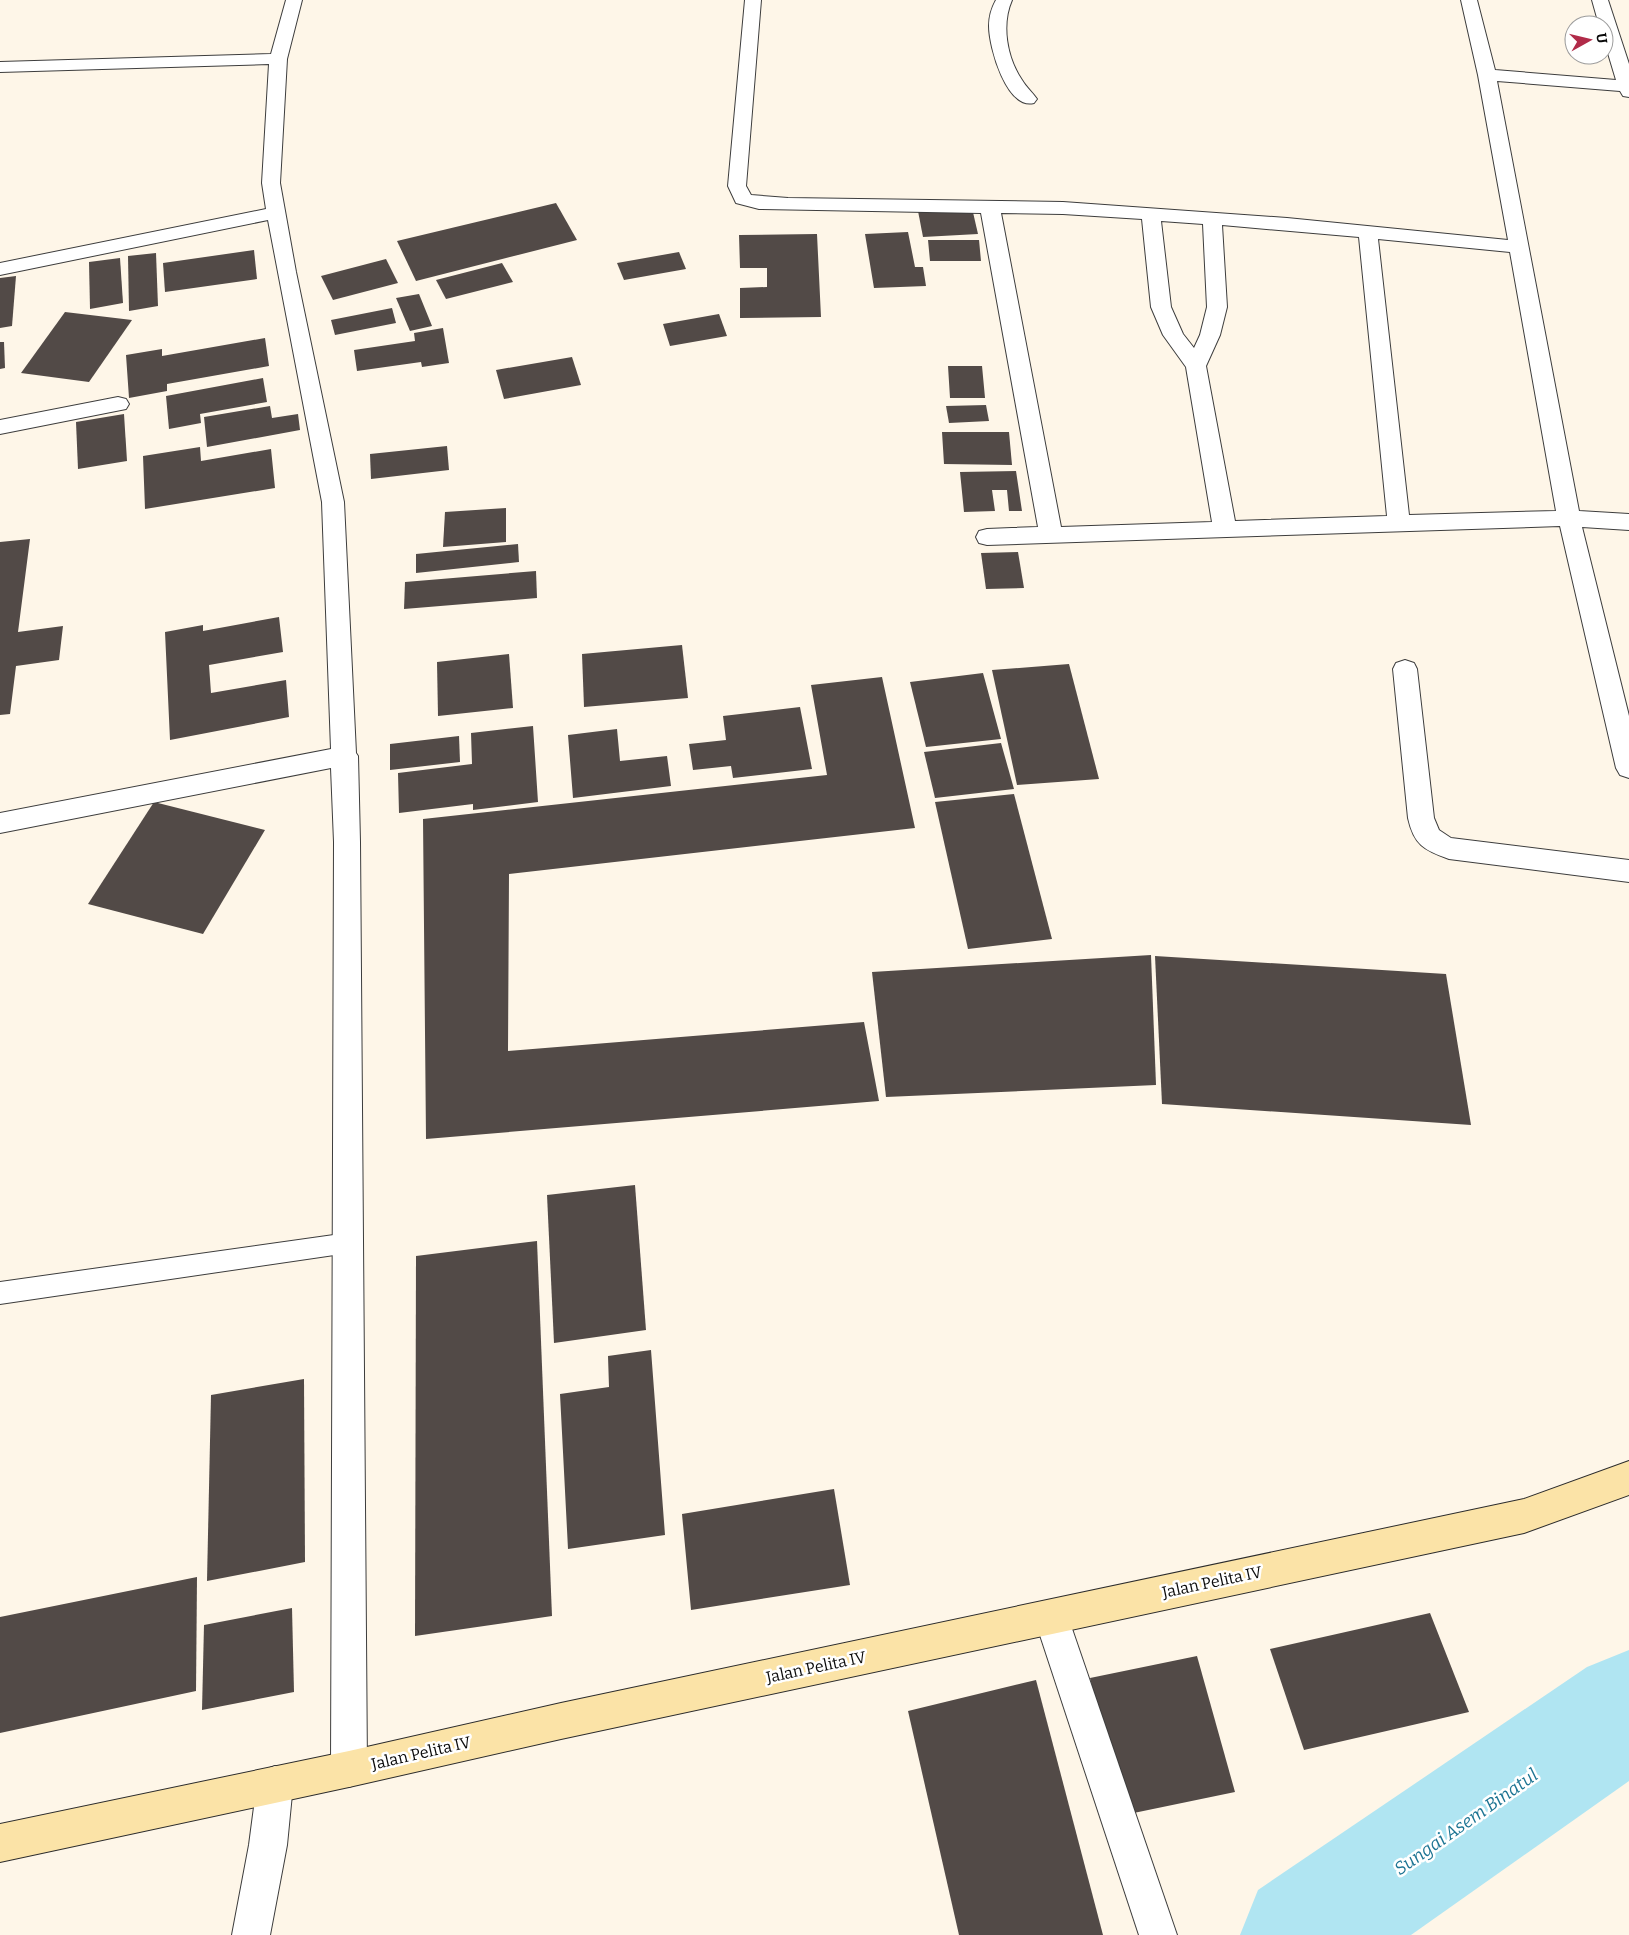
<svg xmlns="http://www.w3.org/2000/svg" width="1629" height="1935" viewBox="0 0 1629 1935" font-family="Bitter,serif">
<rect width="100%" height="100%" fill="#fef6e8"/>
<g fill="none" stroke-linecap="round" stroke-linejoin="round">
<polygon fill="#b0e5f2" fill-rule="evenodd" points="1629,1650 1629,1781 1411,1935 1240,1935 1258,1890 1587,1667"/>
</g>
<g fill="#524a47">
<polygon points="556,203 577,240 416,281 397,241"/>
<polygon points="972,208 978,234 923,237 918,211"/>
<polygon points="908,232 915,267 923,267 926,286 874,288 865,234"/>
<polygon points="817,234 821,317 740,318 740,288 767,287 767,268 740,268 739,235"/>
<polygon points="928,240 979,240 981,261 930,261"/>
<polygon points="254,250 257,279 165,292 163,263"/>
<polygon points="679,252 686,269 624,280 617,263"/>
<polygon points="156,253 158,306 129,311 128,256"/>
<polygon points="120,258 123,303 90,309 89,262"/>
<polygon points="386,259 398,283 333,300 321,276"/>
<polygon points="502,263 513,282 446,299 436,280"/>
<polygon points="16,276 12,326 0,328 0,278"/>
<polygon points="419,294 432,326 410,331 396,298"/>
<polygon points="392,308 396,323 335,335 331,320"/>
<polygon points="65,312 132,320 89,382 21,373"/>
<polygon points="719,314 727,336 670,346 663,324"/>
<polygon points="443,328 449,363 422,367 421,362 357,371 354,350 415,341 414,333"/>
<polygon points="265,338 269,366 167,384 167,391 129,398 126,355 162,349 162,356"/>
<polygon points="0,342 4,342 5,368 0,369"/>
<polygon points="572,357 581,385 504,399 496,370"/>
<polygon points="948,366 982,366 985,398 950,398"/>
<polygon points="263,378 267,402 200,414 201,423 169,429 166,396"/>
<polygon points="986,405 989,421 949,423 946,406"/>
<polygon points="270,406 272,418 298,414 300,430 207,447 204,417"/>
<polygon points="124,414 127,461 78,469 76,422"/>
<polygon points="942,432 1009,432 1012,465 944,464"/>
<polygon points="447,446 449,470 371,479 370,454"/>
<polygon points="200,447 201,461 271,449 275,488 145,509 143,456"/>
<polygon points="1016,471 1022,511 1009,511 1007,490 992,490 995,511 964,512 960,472"/>
<polygon points="506,508 506,542 443,547 445,512"/>
<polygon points="30,539 18,632 63,626 59,660 16,666 10,714 0,715 0,542"/>
<polygon points="518,544 519,562 416,573 416,554"/>
<polygon points="1018,552 1024,588 986,589 981,553"/>
<polygon points="536,571 537,598 404,609 405,582"/>
<polygon points="279,617 283,652 209,665 211,693 286,680 289,717 170,740 165,632 203,625 203,631"/>
<polygon points="682,645 688,698 584,707 582,654"/>
<polygon points="509,654 513,708 438,716 437,662"/>
<polygon points="1069,664 1099,779 1017,785 992,670"/>
<polygon points="983,673 1001,739 926,747 910,682"/>
<polygon points="882,677 915,828 509,874 508,1051 864,1022 879,1101 426,1139 423,819 827,775 811,685"/>
<polygon points="800,707 812,769 733,778 731,766 693,770 689,744 726,740 723,716"/>
<polygon points="533,726 538,802 473,810 473,804 399,813 398,773 472,764 471,733"/>
<polygon points="617,729 620,761 667,756 671,786 573,798 568,735"/>
<polygon points="459,736 460,762 390,770 390,744"/>
<polygon points="1001,743 1014,789 935,798 924,752"/>
<polygon points="1014,794 1052,939 968,949 935,802"/>
<polygon points="154,802 265,830 203,934 88,904"/>
<polygon points="1151,955 1156,1085 886,1097 872,972"/>
<polygon points="1155,956 1446,974 1471,1125 1162,1104"/>
<polygon points="635,1185 646,1330 554,1343 547,1195"/>
<polygon points="537,1241 552,1616 415,1636 416,1256"/>
<polygon points="651,1350 665,1535 568,1549 560,1394 609,1387 608,1356"/>
<polygon points="304,1379 305,1562 207,1581 211,1395"/>
<polygon points="834,1489 850,1585 691,1610 682,1514"/>
<polygon points="197,1577 196,1691 0,1733 0,1617"/>
<polygon points="292,1608 294,1692 202,1710 204,1625"/>
<polygon points="1430,1613 1469,1712 1304,1750 1270,1649"/>
<polygon points="1197,1656 1235,1792 1124,1815 1090,1678"/>
<polygon points="1036,1680 1103,1935 959,1935 908,1711"/>
</g>
<g fill="none" stroke-linecap="round" stroke-linejoin="round">
<g stroke="#3d3d3d" stroke-width="2">
<polygon id="lane" points="348,1233 356,1236 359,1243 356,1250 348,1253 0,1304 0,1282"/>
</g>
<g stroke="#3d3d3d" stroke-width="2">
<g id="street">
<polygon points="286,0 302,0 287,59 280,183 296,272 344,502 356,753 358,756 360,842 367,1769 362,1782 349,1787 336,1782 331,1769 334,842 331,768 0,833 0,813 331,749 322,502 268,220 0,275 0,263 266,209 262,183 269,64 0,72 0,62 271,54"/>
<path d="M 745,0 L 761,0 L 746,186 L 751,195 L 788,198 L 1063,202 L 1287,218 L 1508,240 L 1478,75 L 1461,0 L 1477,0 L 1495,70 L 1616,80 L 1604,40 L 1604,25 L 1599,25 L 1592,0 L 1608,0 L 1629,64 L 1629,97 L 1623,96 L 1620,91 L 1497,81 L 1579,511 L 1629,514 L 1629,530 L 1582,527 L 1629,716 L 1629,778 L 1620,775 L 1616,768 L 1560,526 L 987,545 L 979,543 L 976,537 L 979,531 L 987,529 L 1038,527 L 981,213 L 759,209 L 736,203 L 728,186 ZM 1001,213 L 1063,214 L 1142,219 L 1151,307 L 1163,335 L 1186,367 L 1212,522 L 1061,527 ZM 1161,221 L 1203,224 L 1207,307 L 1200,335 L 1194,348 L 1183,334 L 1171,307 ZM 1222,225 L 1359,237 L 1387,516 L 1235,521 L 1206,366 L 1220,335 L 1227,307 ZM 1378,239 L 1510,252 L 1556,511 L 1409,515 Z"/>
<path d="M 996,0 L 1012,0 C 1001,25 1007,58 1022,80 C 1026,87 1032,92 1037,99 L 1034,103 C 1007,110 989,48 989,26 C 989,17 991,9 996,0 Z"/>
<polygon points="118,397 126,399 129,404 126,409 0,434 0,420"/>
<path d="M 1405,660 L 1414,663 L 1417,669 L 1434,818 L 1439,830 L 1451,838 L 1629,860 L 1629,882 L 1449,859 C 1424,850 1414,845 1408,818 L 1393,669 L 1396,663 Z"/>
<polygon points="1051,1600 1063,1605 1068,1617 1177,1935 1139,1935 1034,1617 1039,1605"/>
<polygon points="275,1766 288,1771 293,1784 287,1845 270,1935 232,1935 249,1845 257,1784 262,1771"/>
</g>
</g>
<g stroke="#2c2c2c" stroke-width="2">
<polygon id="secondary" points="1629,1461 1629,1495 1524,1533 561,1739 349,1787 0,1862 0,1824 349,1751 561,1703 1524,1499"/>
</g>
<use href="#lane" fill="#fff" fill-rule="evenodd"/>
<use href="#street" fill="#fff" fill-rule="evenodd"/>
<use href="#secondary" fill="#fbe3a7" fill-rule="evenodd"/>
</g>
<g text-anchor="middle" dominant-baseline="central" stroke-width="5" stroke-linejoin="round" paint-order="stroke">
<g font-size="16" fill="#0a0a0a" stroke="#fff">
<text transform="translate(1212 1582) rotate(-12)">Jalan Pelita IV</text>
<text transform="translate(816 1667) rotate(-12)">Jalan Pelita IV</text>
<text transform="translate(421 1753) rotate(-13)">Jalan Pelita IV</text>
</g>
<g font-size="18" font-style="italic" fill="#1c7493" stroke="#fff">
<text transform="translate(1466 1822) rotate(-35)">Sungai Asem Binatul</text>
</g>
</g>
<g transform="translate(1589 40) rotate(82)"><circle r="24" fill="#ffffff" stroke="#9d9d9d"/>
<path d="M0-4L9 19L0 12L-9 19Z" fill="#b12b49"/>
<text y="-8" font-size="14" font-weight="bold" text-anchor="middle" fill="#0a0a0a">U</text>
</g>
</svg>
